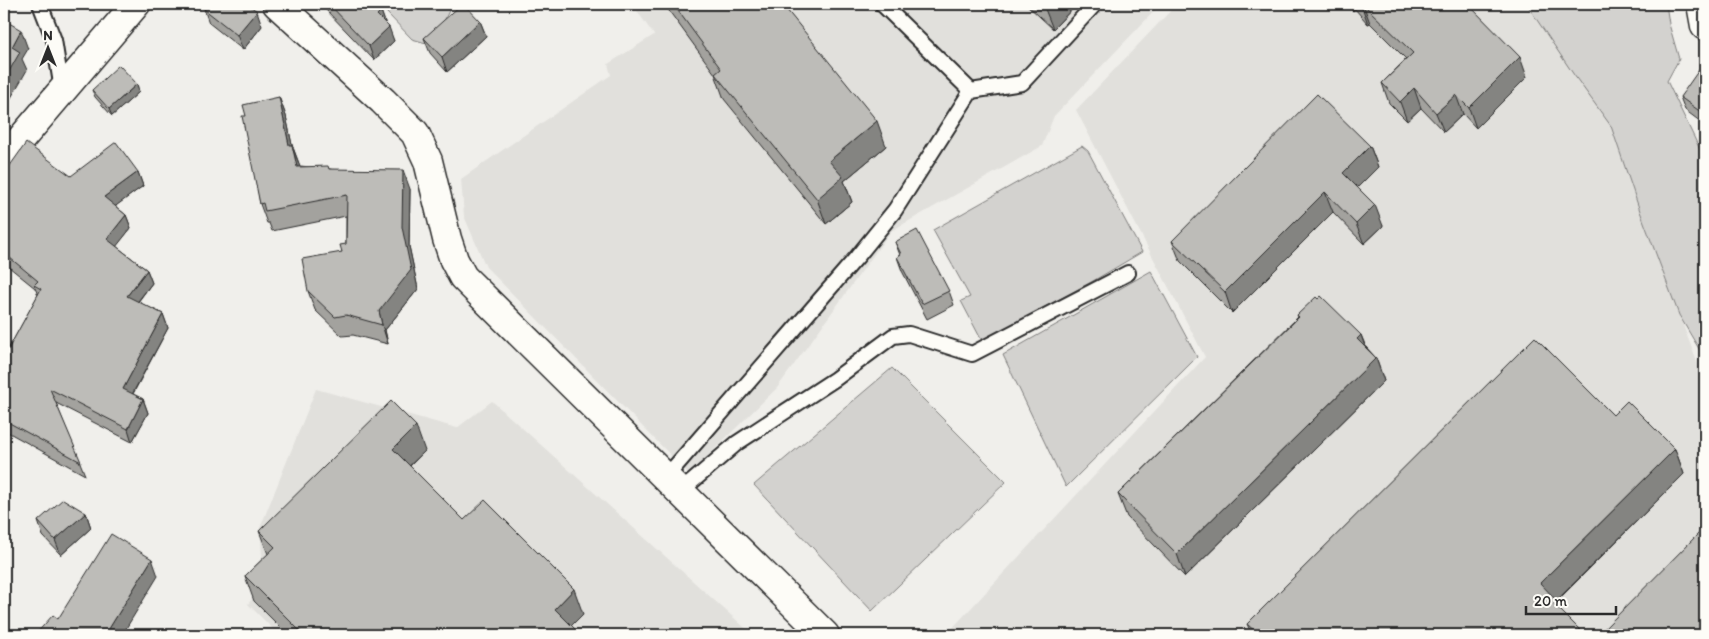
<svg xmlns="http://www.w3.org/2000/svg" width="1709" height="639" viewBox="0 0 1709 639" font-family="Itim,sans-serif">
<rect width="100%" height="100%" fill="#f0efeb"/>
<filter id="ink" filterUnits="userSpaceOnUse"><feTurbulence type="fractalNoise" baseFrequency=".02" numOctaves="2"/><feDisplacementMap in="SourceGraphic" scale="10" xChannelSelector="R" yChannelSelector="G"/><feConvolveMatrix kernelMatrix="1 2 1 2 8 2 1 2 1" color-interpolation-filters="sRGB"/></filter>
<g filter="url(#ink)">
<g fill="#e1e0dc">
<polygon points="632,4 1161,4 1054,116 1042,146 891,231 777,388 689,474 486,267 464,216 461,179 611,75 608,64 654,35"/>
<polygon points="1177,4 1547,4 1611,126 1641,214 1705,383 1705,635 946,635 1205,357 1076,110"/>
<polygon points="316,389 457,428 492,401 753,635 279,635 248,604 264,584 260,528"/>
</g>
<g fill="#d3d2cf" stroke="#7f7e7d">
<polygon points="385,4 452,4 433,45 412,39 387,13"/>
<polygon points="1528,4 1666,4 1669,24 1679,59 1667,81 1705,160 1705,359 1679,315 1641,214 1611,126 1574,75 1531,11"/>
<polygon points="1082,146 1088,151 1142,252 1093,281 982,341 961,301 970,297 933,230"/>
<polygon points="1151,271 1197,357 1066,487 1003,355"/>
<polygon points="892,368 1006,482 872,611 754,485"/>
</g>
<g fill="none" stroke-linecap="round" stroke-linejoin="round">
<g stroke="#2b2b2b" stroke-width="18">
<g id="service">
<polyline points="40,4 54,40 62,90"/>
<polyline points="882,4 971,91"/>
<polyline points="666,477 857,257 895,210 971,91 1022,83 1095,4"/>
<polyline points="680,492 737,443 835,379 893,336 909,334 972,354 1128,273"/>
</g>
</g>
<g stroke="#2b2b2b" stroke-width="31">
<g id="minor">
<polyline points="1701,4 1705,26"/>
<polyline points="4,159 136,4"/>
</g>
</g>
<g stroke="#2b2b2b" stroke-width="31">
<polyline id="tertiary" points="277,4 383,101 415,133 428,161 447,239 454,260 463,277 825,635"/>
</g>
<use href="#service" stroke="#fdfcf7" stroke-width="14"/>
<use href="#minor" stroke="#fdfcf7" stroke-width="28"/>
<use href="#tertiary" stroke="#fdfcf7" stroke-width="28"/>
</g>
<g fill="#a3a29e" stroke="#2b2b2b">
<polygon points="318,4 374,4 381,11 386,25 394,41 374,60 325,9 324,10"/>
<polygon points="664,4 782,4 886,146 844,181 852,202 826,224 724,99 715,74"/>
<polygon points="1026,4 1077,4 1053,29"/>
<polygon points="1346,4 1474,4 1471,7 1527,77 1476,128 1463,114 1444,132 1421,108 1407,121 1389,103 1382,83 1406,59 1370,23 1368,24 1355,9 1353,11"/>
<polygon points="204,9 262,26 243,50 209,23"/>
<polygon points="480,21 486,36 447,72 430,53 424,38"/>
<polygon points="1705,70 1705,125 1685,110 1680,97"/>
<polygon points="137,84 139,92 112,116 95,97 92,90"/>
<polygon points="279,97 286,116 292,145 300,166 330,169 410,189 409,246 418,289 385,330 388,344 353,335 342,336 315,310 308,291 342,252 346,244 346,216 272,231 269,223 267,223 260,204 246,116"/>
<polygon points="1370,146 1378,167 1357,187 1383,226 1364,244 1333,212 1232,313 1180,261 1172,241"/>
<polygon points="138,172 143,186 115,206 126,215 131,228 116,246 147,270 152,283 138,302 163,314 168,328 133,394 143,399 148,413 132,442 56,403 85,475 4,430 4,357 38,295 35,288 4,263 4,174 71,176"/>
<polygon points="895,242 949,291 954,305 927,319 902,271 897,257 900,255"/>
<polygon points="1297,315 1361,335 1366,347 1376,358 1384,381 1185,577 1127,517 1118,494 1298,317"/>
<polygon points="1613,415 1675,449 1684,474 1557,601 1561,611 1585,635 1252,635 1247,624"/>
<polygon points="425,451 410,466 464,520 583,614 571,626 581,635 288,635 254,601 245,576 268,554 259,531"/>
<polygon points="86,513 91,528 61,555 43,536 38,521"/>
</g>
<g fill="#848481" stroke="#2b2b2b">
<polygon points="322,4 324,4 325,9 324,10"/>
<polygon points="1043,4 1077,4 1053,29"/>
<polygon points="1350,4 1353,4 1355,9 1353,11"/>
<polygon points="1361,4 1363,4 1370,23 1368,24"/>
<polygon points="1462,4 1474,4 1465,13"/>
<polygon points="257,11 262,26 243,50 237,35"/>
<polygon points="381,11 386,25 377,15"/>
<polygon points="480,21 486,36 447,72 442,57"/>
<polygon points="389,27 394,41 374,60 369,46"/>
<polygon points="21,30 28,49 22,59 27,70 4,110 4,80 12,47"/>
<polygon points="1520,57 1527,77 1476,128 1469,108"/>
<polygon points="137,84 139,92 112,116 109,109"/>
<polygon points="1414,88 1421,108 1407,121 1400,102"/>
<polygon points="1456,95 1463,114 1444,132 1436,113"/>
<polygon points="279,97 286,116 296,164 289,145"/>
<polygon points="877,121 886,146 844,181 852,202 826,224 817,199 829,161"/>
<polygon points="292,145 299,164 304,186 297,167"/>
<polygon points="1370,146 1378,167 1351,194 1343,173"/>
<polygon points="403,170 410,189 409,246 418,289 385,330 388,344 382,325 379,311"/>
<polygon points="138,172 143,186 109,211 104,197"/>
<polygon points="1325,192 1333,212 1232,313 1225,292"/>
<polygon points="1375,205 1383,226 1364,244 1356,224"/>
<polygon points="126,215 131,228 112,252 107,239"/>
<polygon points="147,270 152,283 132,309 127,296"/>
<polygon points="163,314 168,328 128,402 123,389"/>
<polygon points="1361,335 1369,358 1357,339"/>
<polygon points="1376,358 1384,381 1185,577 1177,554"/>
<polygon points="143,399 148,413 132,442 128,429"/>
<polygon points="416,426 425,451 402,473 393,449"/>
<polygon points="1675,449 1684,474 1549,608 1540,583"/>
<polygon points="86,513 91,528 61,555 55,540"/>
<polygon points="152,559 158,576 122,635 108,635 107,632"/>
<polygon points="574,589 583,614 564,633 555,609"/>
<polygon points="1557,601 1566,626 1554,604"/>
</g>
<g fill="#bdbcb8" stroke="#2b2b2b">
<polygon points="207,4 247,4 257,11 237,35 204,9"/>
<polygon points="329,4 374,4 381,11 377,15 389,27 369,46"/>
<polygon points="462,4 464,4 480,21 442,57 424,38"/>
<polygon points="673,4 782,4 877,121 829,161 843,177 817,199 715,74 721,69"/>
<polygon points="1363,4 1468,4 1520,57 1469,108 1456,95 1436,113 1414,88 1400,102 1382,83 1413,53"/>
<polygon points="4,20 21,30 12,47 20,52 4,80"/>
<polygon points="119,65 137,84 109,109 92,90"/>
<polygon points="1701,67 1705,70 1705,115 1680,97"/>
<polygon points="1317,94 1370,146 1343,173 1375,205 1356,224 1325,192 1225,292 1172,241"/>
<polygon points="279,97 289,145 292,145 297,167 328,166 329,169 403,170 402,227 411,270 379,311 382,325 346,315 335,317 308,291 302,259 342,252 340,245 346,244 347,195 265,211 263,203 260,204 242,116 246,116 243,105"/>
<polygon points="116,142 138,172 104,197 126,215 107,239 147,270 127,296 163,314 123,389 143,399 128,429 50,389 81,462 4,420 4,357 41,289 34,285 38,281 4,253 4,184 7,180 4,178 4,174 26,143 71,176"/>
<polygon points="917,230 949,291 922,304 897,257 901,254 895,242"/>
<polygon points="1321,296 1361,335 1357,339 1376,358 1177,554 1118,494 1299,317 1297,315 1316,297 1318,299"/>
<polygon points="1535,337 1613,415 1627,401 1675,449 1540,583 1557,601 1554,604 1585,635 1259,635 1247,624"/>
<polygon points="391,401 416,426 393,449 464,520 485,500 574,589 555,609 581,635 304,635 245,576 275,547 259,531"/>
<polygon points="63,499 86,513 55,540 38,521"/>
<polygon points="1705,527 1705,635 1598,635"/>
<polygon points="111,534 152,559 107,632 109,635 35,635 53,615 58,619"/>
</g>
</g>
<rect width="1709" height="639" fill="none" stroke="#fdfcf7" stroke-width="20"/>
<rect x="10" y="10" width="1689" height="619" fill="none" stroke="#2b2b2b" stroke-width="2" filter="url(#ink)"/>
<g transform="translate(48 48)" stroke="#fdfcf7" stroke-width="4" paint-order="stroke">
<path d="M0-4L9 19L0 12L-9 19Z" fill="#2b2b2b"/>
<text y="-8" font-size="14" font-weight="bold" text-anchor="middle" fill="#2b2b2b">N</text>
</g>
<path d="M1526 606v8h90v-8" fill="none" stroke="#2b2b2b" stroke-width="2.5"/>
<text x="1534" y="606" font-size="15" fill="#2b2b2b" stroke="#fdfcf7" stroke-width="4" paint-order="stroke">20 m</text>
</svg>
